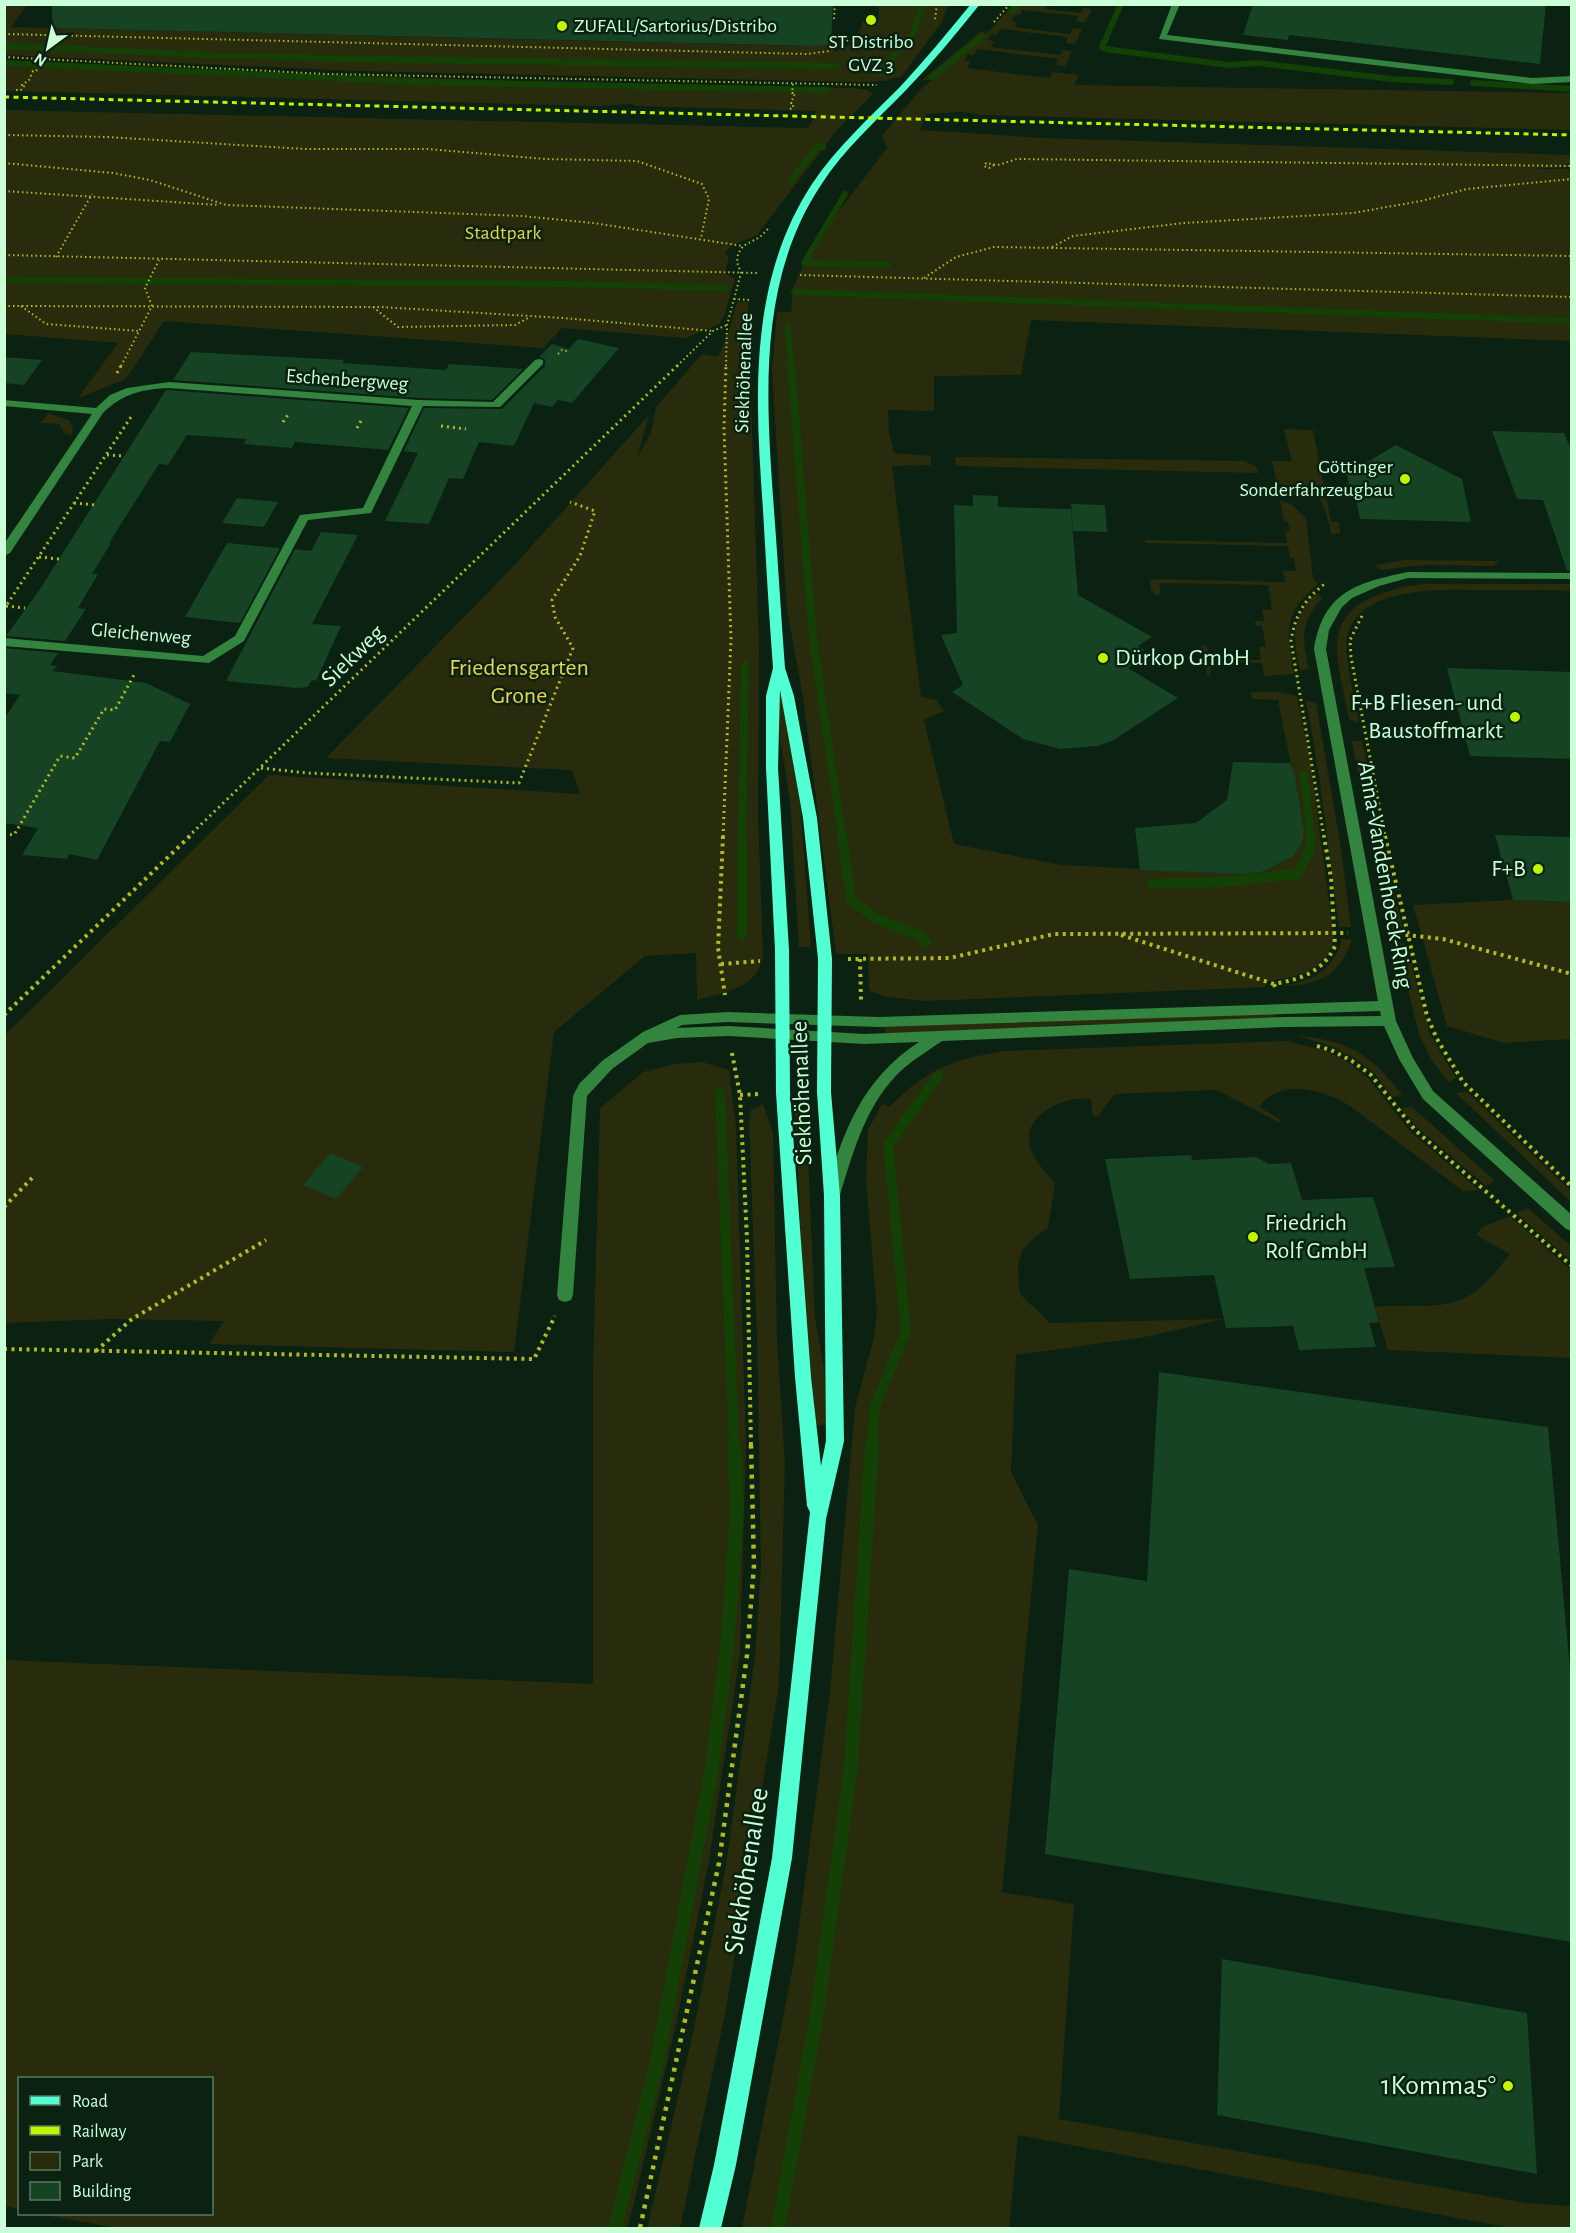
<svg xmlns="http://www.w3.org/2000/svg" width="1576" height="2233" viewBox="0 0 1576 2233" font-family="'Alegreya Sans',sans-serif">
<rect width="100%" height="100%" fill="#0b2111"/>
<g fill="#292b0d">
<path d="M 4,5 L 27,5 L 11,27 L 804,46 L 832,43 L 838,44 L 828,49 L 835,52 C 850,45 860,39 862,22 L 878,23 L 879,5 L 948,5 L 942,22 L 901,77 L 884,81 L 859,82 L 357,71 L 5,55 Z"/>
<path d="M 1013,5 L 1046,5 L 1045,9 L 1081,13 L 1083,8 L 1092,9 L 1085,23 L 1076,22 L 1078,16 L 1023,10 L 1020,15 L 1015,15 L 1011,20 L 1017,22 L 1015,27 L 1070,34 L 1073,28 L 1082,29 L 1075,44 L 1066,43 L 1068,37 L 1000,29 L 997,35 L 991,34 L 988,40 L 994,41 L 991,47 L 999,48 L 1060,55 L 1063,50 L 1072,51 L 1065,66 L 1056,65 L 1058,59 L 977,49 L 974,55 L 968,54 L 965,60 L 970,62 L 967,68 L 1049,78 L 1052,72 L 1079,75 L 1074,85 L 1571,93 L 1571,130 L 981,115 L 961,112 L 926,114 L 920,130 L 1044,138 L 1571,155 L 1571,167 L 1529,169 L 1571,169 L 1571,341 L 1031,320 L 1021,375 L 934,376 L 934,411 L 888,410 L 889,432 L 894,453 L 931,456 L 931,465 L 892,466 L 921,697 L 937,700 L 944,711 L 924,720 L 954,844 L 1061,865 L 1246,874 C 1274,869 1298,860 1304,831 L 1278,700 L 1252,699 L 1251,692 L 1278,692 L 1297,696 L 1311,765 L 1334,939 C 1325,973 1295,978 1265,981 L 1266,987 L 925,1001 L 888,997 L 869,991 L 868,954 L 836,954 L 803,697 L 787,610 L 772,370 L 777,312 L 791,312 L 793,288 L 810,249 L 887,148 L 882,136 L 920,90 L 932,80 L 922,80 L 980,32 L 987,33 Z"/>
<path d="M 4,60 C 287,75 570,84 853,88 L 867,90 L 873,94 L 837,130 L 757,235 L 731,246 L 725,252 L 729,258 L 724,273 L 735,278 L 724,316 L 719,324 L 686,338 L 562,328 L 543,348 L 164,321 L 126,379 L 78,398 L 118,343 L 5,334 L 5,110 L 804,128 L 809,127 L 817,111 L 636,106 L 631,104 L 598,106 L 5,91 Z"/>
<path d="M 737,302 L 748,302 L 759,646 L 758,816 L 763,955 C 758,989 725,992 697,1000 L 696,953 L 645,956 L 554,1032 L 514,1352 L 209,1344 L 224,1321 L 113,1319 L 5,1323 L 5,1035 L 269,775 L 580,794 L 572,770 L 326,758 L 511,569 L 649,415 L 637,458 L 651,433 L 656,407 L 702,354 L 718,357 L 729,331 Z"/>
<polygon points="48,413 70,421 73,430 72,435 65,434 59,424 41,423"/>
<path d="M 1284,429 L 1313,430 L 1331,522 L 1339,522 L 1340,533 L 1331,534 C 1323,495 1319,489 1277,484 L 1272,461 L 1292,461 Z"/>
<polygon points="955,457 1245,461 1257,467 1258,473 956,466"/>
<path d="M 1280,500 L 1291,504 L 1306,518 L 1313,578 L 1318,584 C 1283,614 1286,631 1294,674 L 1264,676 L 1262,663 L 1210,662 L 1211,675 L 1207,675 L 1202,645 L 1207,646 L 1209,659 L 1261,660 L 1259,647 L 1266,647 L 1262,626 L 1256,626 L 1255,621 L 1264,621 L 1262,610 L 1272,610 L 1268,585 L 1159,583 L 1161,595 L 1156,595 L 1151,590 L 1150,579 L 1285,582 L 1283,571 L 1296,571 L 1294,558 L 1290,558 L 1288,546 L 1145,543 L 1145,540 L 1287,543 L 1285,532 L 1290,531 L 1287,521 L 1284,521 Z"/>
<polygon points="1404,560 1500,561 1493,566 1423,565 1380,570 1375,565"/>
<path d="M 1423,584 L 1571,584 L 1572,591 C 1544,590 1516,590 1489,590 C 1447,590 1360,583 1347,637 C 1343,654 1356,703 1359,723 L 1349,719 C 1345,696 1334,658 1338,636 C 1345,599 1391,588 1423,584 Z"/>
<path d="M 1316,593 L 1322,598 C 1300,622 1302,639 1309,668 L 1300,671 C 1293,638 1290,619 1316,593 Z"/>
<polygon points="786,700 789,741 800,801 811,947 799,947 790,800 774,701"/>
<polygon points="1306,700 1316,703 1340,842 1351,927 1339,927 1319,775"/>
<polygon points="1352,741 1362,741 1376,807 1364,807"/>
<polygon points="1380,834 1403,929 1392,932 1371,843"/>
<polygon points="1513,900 1571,902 1571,1039 1504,1043 1447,1026 1413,905"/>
<path d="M 1342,939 L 1352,940 C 1339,977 1319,985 1281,986 C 1315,980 1331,973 1342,939 Z"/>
<polygon points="1396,941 1406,944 1430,1034 1456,1078 1449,1082 1431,1060 1419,1034"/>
<polygon points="1274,1012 1276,1020 1062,1025 886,1036 884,1025"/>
<path d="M 1296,1035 C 1350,1042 1369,1052 1402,1095 L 1392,1097 L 1375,1074 L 1357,1060 L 1333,1047 Z"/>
<path d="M 1287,1041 L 1329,1052 L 1348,1062 L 1367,1077 L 1411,1132 L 1479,1190 L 1463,1191 L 1350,1106 C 1325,1090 1280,1077 1259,1107 L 1279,1119 L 1282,1124 L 1217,1090 L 1115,1094 L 1098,1116 L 1093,1116 L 1091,1099 C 1066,1095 1021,1114 1030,1147 C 1035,1162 1045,1172 1055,1182 L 1048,1228 C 1017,1248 1016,1258 1020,1294 L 1050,1323 L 1224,1319 L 1145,1337 L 1016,1355 L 1011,1472 L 1038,1525 L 1002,1892 L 1074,1904 L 1059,2119 L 1526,2203 L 1571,2206 L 1571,2228 L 1510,2228 L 1018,2135 L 1009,2228 L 742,2228 L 795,1956 L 830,1692 L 855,1408 L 874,1337 L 877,1312 L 866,1179 L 868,1130 L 882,1104 L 889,1107 C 929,1068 950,1060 1004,1051 Z"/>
<polygon points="702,1062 729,1070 736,1126 746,1445 740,1654 709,1861 675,2029 628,2228 117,2228 40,2214 212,2214 212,2078 20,2078 19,2209 5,2206 5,1660 593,1684 593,1369 600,1108 643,1072 675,1064"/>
<polygon points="1467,1092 1571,1191 1571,1202 1456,1093"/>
<polygon points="763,1104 773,1133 777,1340 785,1463 779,1685 726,2009 680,2228 647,2228 693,2033 726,1865 755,1656 761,1568 757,1337 749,1120 751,1110"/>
<polygon points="1411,1106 1495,1181 1486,1186 1417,1127 1401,1109"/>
<polygon points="806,1108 815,1318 824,1368 829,1425 815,1426 803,1287 795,1109"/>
<polygon points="1528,1208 1571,1246 1571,1261 1516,1213"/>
<path d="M 1510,1216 L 1571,1270 L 1571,1358 L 1388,1350 L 1375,1307 C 1389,1305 1404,1306 1417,1306 C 1468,1306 1480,1292 1510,1254 L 1476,1235 L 1483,1227 Z"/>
</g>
<polygon fill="#134005" points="199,53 839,63 839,69 379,63 196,57"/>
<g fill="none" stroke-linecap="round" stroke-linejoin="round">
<g stroke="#134005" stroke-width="6">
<polyline points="1121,4 1102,47 1105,49 1229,65 1258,63 1392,79 1451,82"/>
<polyline points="1012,10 1019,4"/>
<polyline points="4,46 211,55"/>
<polyline points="4,63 419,82 827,90"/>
<polyline points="880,73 913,33 923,4"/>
<polyline points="932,77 982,36"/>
<polyline points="1473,83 1572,89"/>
<polyline points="791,180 818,146 823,147"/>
<polyline points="845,194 804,263 888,265"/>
<polyline points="4,280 564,284 725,288"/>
<polyline points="794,292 1572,321"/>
<polyline points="788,327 791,366"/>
</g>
<g stroke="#134005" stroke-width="8">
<polyline points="791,364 813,639 842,837"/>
<polyline points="1304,776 1311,837"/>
<polyline points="742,837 745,665"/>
</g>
<g stroke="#134005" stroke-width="10">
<polyline points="742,836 742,935"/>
<polyline points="842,836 851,900 875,918 921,936 926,942"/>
<polyline points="1152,884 1226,882 1297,874 1309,853 1311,836"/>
<polyline points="720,1093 734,1446"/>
<polyline points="872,1446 875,1406 906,1331 888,1145 938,1076"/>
</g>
<g stroke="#134005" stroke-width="14">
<polyline points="615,2228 655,2071 711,1773 727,1648 737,1510 734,1445"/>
<polyline points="778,2228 817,2014 851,1766 872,1445"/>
</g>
</g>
<g fill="#154324">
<polygon points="52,4 833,4 831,44 815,46 52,28"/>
<polygon points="1253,4 1546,4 1540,64 1289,35 1288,40 1243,35"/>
<polygon points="578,339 619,348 572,403 558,400 552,407 534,403 514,446 479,442 463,479 449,478 429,524 385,521 418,453 404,451 424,408 502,409 545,366 545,359 539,357 552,344 569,349"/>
<polygon points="191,352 344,360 342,363 446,370 449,364 523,369 492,400 419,398 173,380"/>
<polygon points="4,357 42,360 24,385 4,383"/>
<polygon points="166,390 409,408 388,450 295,442 292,448 243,444 246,439 187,435 168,465 159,464 109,543 111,543 92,574 98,574 78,608 86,609 65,641 6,636 40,589"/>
<polygon points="1492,431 1564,433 1572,452 1572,570 1567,571 1543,500 1517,499"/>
<polygon points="1396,445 1462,479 1471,522 1360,519 1355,494 1350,492 1347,474"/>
<polygon points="973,495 998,496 998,507 1071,509 1078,595 1152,637 1138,646 1144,650 1132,657 1139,661 1128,668 1178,698 1112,741 1097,746 1060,749 1023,739 952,692 963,685 941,635 957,633 954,505 973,506"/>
<polygon points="237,498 278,502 264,527 222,523"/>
<polygon points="1071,504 1105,505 1107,532 1073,531"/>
<polygon points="321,532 358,535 312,624 341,626 316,681 312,680 308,687 297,688 226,681 295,549 311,551"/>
<polygon points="227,543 280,548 240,623 185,617"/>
<polygon points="4,648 58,653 50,665 57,666 53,671 146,683 190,704 170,742 160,741 97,860 69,854 67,859 22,855 38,828 4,823 4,719 20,695 4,693"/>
<polygon points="1447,668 1572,672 1572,759 1470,756"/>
<polygon points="1233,762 1290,763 1294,773 1304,831 1302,843 1293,856 1265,871 1246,874 1140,870 1135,828 1196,823 1227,800"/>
<polygon points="1495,835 1572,837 1572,902 1513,900"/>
<polygon points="330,1153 363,1167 336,1199 303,1185"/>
<polygon points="1191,1155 1192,1160 1256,1157 1269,1164 1291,1163 1302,1200 1373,1197 1395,1267 1364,1268 1379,1322 1369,1323 1376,1347 1299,1350 1293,1326 1226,1328 1214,1275 1130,1279 1105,1159"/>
<polygon points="1159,1372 1548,1427 1572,1691 1572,1942 1045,1854 1069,1569 1147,1581"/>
<polygon points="1222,1959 1527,2013 1537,2174 1217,2115"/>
</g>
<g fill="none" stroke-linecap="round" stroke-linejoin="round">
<g stroke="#b2bb23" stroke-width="2" stroke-dasharray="1.5 3" stroke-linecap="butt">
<polyline points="4,8 7,4"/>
<polyline points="834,19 835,4"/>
<polyline points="935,19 937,4"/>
<polyline points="994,22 1010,4"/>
<polyline points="4,34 807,54 830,51 850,39"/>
<polyline points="4,57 326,74 877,85"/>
<polyline points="16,90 21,90 25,85 22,85 29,80 33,71 36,71 45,60"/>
<polyline points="790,109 793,108 793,103 791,103 795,93 792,93 793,84"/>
<polyline points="4,135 107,137 305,149 427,149 546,159 637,161 702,184 709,199 701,238"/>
<polyline points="4,163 113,173 150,180 226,205 522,216 593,223 743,246"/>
<polyline points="994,165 989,168 984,166 986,163 998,165 1017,159 1572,166"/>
<polyline points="4,191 219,205"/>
<polyline points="1052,247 1073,236 1184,223 1353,213 1421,201 1467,189 1572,179"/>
<polyline points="4,255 757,273"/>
<polyline points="56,257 92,194"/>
<polyline points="800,275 1572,297"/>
<polyline points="924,278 956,257 994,247 1572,256"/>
<polyline points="734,299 750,300"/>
<polyline points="4,306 381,307 563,318 713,331"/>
<polyline points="21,306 46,324 139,331"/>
<polyline points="373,307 398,327 515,325 530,317"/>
<polyline points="558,354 562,350 567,351"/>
<polyline points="121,366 152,306 145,288 159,260"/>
<polyline points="677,366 713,331 727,325"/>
<polyline points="726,366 727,325 741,273 737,262 738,254 743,246 760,237 768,229"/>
</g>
<g stroke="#b2bb23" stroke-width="3" stroke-dasharray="2 4" stroke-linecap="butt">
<polyline points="117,373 122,364"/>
<polyline points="283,422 289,413"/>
<polyline points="441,426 466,429"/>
<polyline points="357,428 362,419"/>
<polyline points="107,455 125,456"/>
<polyline points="74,503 96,505"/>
<polyline points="39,557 59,559"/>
<polyline points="6,606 25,608"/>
<polyline points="4,609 133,414"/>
<polyline points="1362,616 1350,640 1351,657 1385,837"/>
<polyline points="261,768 307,773 519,783 573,648 555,617 552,600 580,556 595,511 570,502"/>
<polyline points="4,834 14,835 60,756 75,758 104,709 115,710 135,673"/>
<polyline points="188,837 679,364"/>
<polyline points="723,837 731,639 724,427 726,364"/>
<path d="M 1324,837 L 1291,641 C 1295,615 1305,598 1326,583"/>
</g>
<g stroke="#b2bb23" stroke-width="4" stroke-dasharray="3 4.5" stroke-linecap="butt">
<polyline points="723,836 718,948 725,995"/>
<polyline points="1385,836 1427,1016 1437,1039 1463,1082 1572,1187"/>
<polyline points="1398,934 1443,939 1572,974"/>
<polyline points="1121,935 1274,984"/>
<polyline points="848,959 950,958 1054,934 1348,933"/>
<polyline points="860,959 861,1000"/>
<polyline points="721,964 760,961"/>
<path d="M 1275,987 L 1274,984 C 1301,979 1323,972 1335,946 L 1331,878 L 1324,836"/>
<polyline points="4,1015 190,836"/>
<polyline points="1317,1046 1331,1050 1352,1061 1371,1075 1415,1130 1572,1266"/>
<polyline points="732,1053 740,1095 747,1239 751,1446"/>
<polyline points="740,1095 760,1094"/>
<polyline points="4,1207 32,1178"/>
<polyline points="4,1349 534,1359 555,1316"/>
<polyline points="96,1351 132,1319 266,1240"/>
</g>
<polyline stroke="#b2bb23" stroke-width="4.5" stroke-dasharray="4 6" stroke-linecap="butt" points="640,2228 719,1863 747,1655 754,1565 751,1445"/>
<g fill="#32843f" fill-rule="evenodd">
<polygon points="1172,4 1180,4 1167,35 1532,78 1572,76 1572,82 1532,84 1159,39"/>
<path d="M 539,359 L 543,360 L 543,364 L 500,407 L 423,406 L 371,513 L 308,520 L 244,641 L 209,663 L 4,646 L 4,638 L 203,656 L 235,636 L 300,515 L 363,508 L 412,406 L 169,388 C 142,389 122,394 103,413 L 10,553 L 4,556 L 4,544 L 92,414 L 4,406 L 4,400 L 96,408 L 110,395 L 127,388 L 169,382 L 419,400 L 493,402 L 535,360 Z"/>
<path d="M 1408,572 L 1572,573 L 1572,579 L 1408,578 L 1379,586 L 1352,598 L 1342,607 L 1329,630 L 1326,649 L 1396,1021 L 1413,1058 L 1433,1091 L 1572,1215 L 1572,1231 L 1566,1229 L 1423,1099 L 1399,1059 L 1384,1026 L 1284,1027 L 942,1041 C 929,1050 916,1058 904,1068 C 867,1101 854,1149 840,1195 L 837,1199 L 827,1199 L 824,1195 C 844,1131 861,1080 919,1042 L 864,1044 L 728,1036 L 677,1038 L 648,1043 L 612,1069 L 587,1096 L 573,1295 L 571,1300 L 565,1302 L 559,1300 L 557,1295 L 573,1096 L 579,1084 L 602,1061 L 643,1032 L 680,1015 L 728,1012 L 879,1017 L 1378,1001 L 1314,649 C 1324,591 1356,583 1408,572 ZM 1380,1011 L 1381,1016 L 1284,1017 L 864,1034 L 728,1026 L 677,1028 L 682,1025 L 728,1022 L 879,1027 Z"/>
</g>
<path fill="#51ffd3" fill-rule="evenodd" d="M 971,4 L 980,4 C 956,34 932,63 906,90 C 876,121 844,149 821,185 C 757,281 766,400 774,510 C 778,563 781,615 785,668 L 794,696 L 817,818 L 832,959 L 831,1092 L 840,1196 L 844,1441 L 826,1519 L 792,1858 L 736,2165 L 721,2228 L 699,2228 L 714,2165 L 772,1858 L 810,1512 L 807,1506 L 795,1377 L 776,1093 L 775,950 L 766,768 L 766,696 L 773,668 C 769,615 766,562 763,510 C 755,398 748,282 812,184 C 836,148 869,118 900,87 C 925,60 948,32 971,4 ZM 780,690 L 803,818 L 818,959 L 817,1092 L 824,1196 L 826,1441 L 821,1466 L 811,1377 L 790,1093 L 789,950 L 778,768 Z"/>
<polyline stroke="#c0f500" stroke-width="3" stroke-dasharray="5 4.5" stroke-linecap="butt" points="4,97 1572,135"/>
</g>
<g fill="#c0f500" stroke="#0b2111" stroke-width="2">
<circle cx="871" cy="20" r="6"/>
<circle cx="562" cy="26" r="6"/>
<circle cx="1405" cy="479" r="6"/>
<circle cx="1103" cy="658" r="6"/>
<circle cx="1515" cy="717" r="6"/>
<circle cx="1538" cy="869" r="6"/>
<circle cx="1253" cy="1237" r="6"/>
<circle cx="1508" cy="2086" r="6"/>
</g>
<g text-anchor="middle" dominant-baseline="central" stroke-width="5" stroke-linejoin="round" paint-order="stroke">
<g font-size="20" fill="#caffd7" stroke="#0b2111" text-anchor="start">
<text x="574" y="26">ZUFALL/Sartorius/Distribo</text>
<text x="871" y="42" text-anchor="middle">ST Distribo<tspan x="871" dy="23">GVZ 3</tspan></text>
<text x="1393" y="467" text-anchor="end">Göttinger<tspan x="1393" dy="23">Sonderfahrzeugbau</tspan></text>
</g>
<g font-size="20" fill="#e9d44d" stroke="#0b2111">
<text x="503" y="233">Stadtpark</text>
</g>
<g font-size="20" fill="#caffd7" stroke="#0b2111">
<text transform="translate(744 373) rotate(-88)">Siekhöhenallee</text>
<text transform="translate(347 380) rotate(4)">Eschenbergweg</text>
<text transform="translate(141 634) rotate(5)">Gleichenweg</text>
</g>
<g font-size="24" fill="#caffd7" stroke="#0b2111">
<text transform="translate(353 656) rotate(-44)">Siekweg</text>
<text transform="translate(1385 875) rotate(80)">Anna-Vandenhoeck-Ring</text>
<text transform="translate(802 1093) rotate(-92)">Siekhöhenallee</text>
</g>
<g font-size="24" fill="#caffd7" stroke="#0b2111" text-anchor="start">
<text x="1115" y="658">Dürkop GmbH</text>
<text x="1503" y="703" text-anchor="end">F+B Fliesen- und<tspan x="1503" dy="28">Baustoffmarkt</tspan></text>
<text x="1526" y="869" text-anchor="end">F+B</text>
<text x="1265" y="1223">Friedrich<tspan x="1265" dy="28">Rolf GmbH</tspan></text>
</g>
<g font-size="24" fill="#e9d44d" stroke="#0b2111">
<text x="519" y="668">Friedensgarten<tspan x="519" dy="28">Grone</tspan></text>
</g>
<g font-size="28" fill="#caffd7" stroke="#0b2111">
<text transform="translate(747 1871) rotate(-81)">Siekhöhenallee</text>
</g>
<g font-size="28" fill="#caffd7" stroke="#0b2111" text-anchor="end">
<text x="1496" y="2086">1Komma5°</text>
</g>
</g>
<rect width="1576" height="2233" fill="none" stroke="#caffd7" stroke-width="12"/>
<rect x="18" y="2077" width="195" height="138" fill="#0b2111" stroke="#577a60" stroke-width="1.5"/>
<rect x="30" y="2096" width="30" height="9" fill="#51ffd3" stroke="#577a60" stroke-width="1.5"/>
<text x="72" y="2107" font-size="18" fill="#caffd7">Road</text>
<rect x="30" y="2126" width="30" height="9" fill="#c0f500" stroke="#577a60" stroke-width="1.5"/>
<text x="72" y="2137" font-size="18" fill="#caffd7">Railway</text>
<rect x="30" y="2152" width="30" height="18" fill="#292b0d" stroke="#577a60" stroke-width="1.5"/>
<text x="72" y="2167" font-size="18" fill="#caffd7">Park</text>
<rect x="30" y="2182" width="30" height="18" fill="#154324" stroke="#577a60" stroke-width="1.5"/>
<text x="72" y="2197" font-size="18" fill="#caffd7">Building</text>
<g transform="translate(48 48) rotate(213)" stroke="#0b2111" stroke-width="4.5" paint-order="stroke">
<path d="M0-4.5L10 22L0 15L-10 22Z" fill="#caffd7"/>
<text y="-9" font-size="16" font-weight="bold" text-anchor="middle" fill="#caffd7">N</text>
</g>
</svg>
